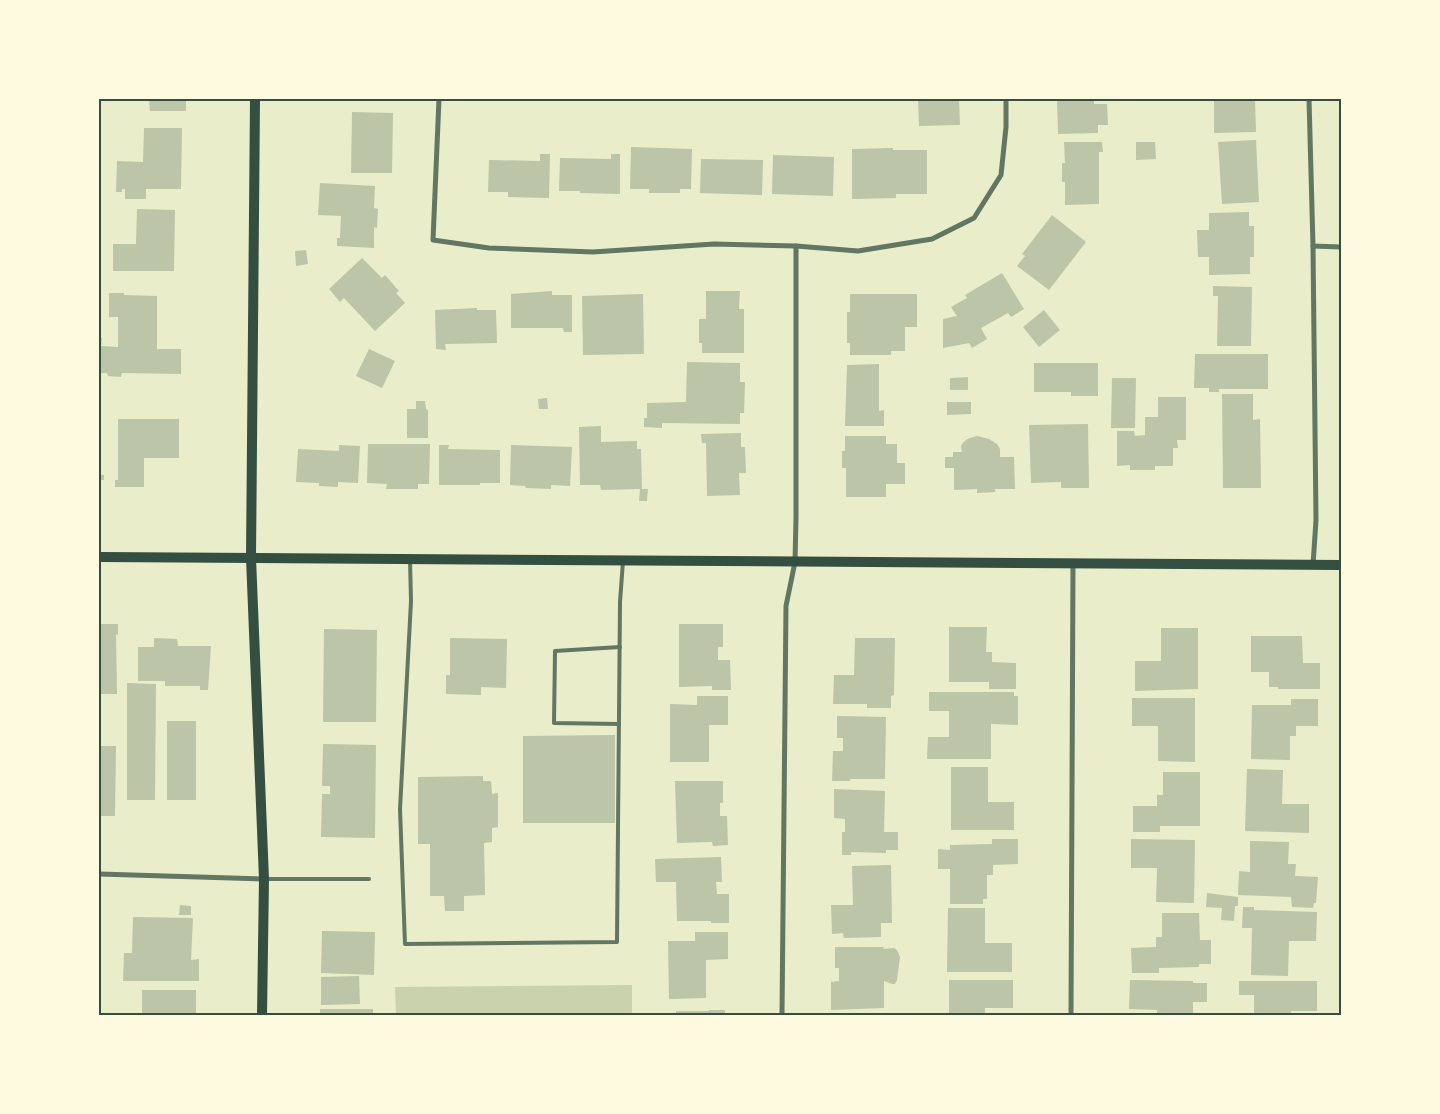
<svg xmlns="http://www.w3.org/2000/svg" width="1440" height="1114" viewBox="0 0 1440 1114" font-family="'Nunito Sans',sans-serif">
<rect width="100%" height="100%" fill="#e9edc9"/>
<polygon fill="#cad2ad" points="632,985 632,1015 396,1015 395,987"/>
<g fill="#bcc5a7">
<polygon points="149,99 186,99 186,111 150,111"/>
<polygon points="918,99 959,99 960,125 919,126"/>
<polygon points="1057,99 1094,99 1094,104 1107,104 1108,125 1098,125 1098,133 1058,134"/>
<polygon points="1214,99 1255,99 1256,132 1214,133"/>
<polygon points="352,112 393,113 392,173 351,173"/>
<polygon points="144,128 182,128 181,189 146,189 146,199 125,199 125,189 122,189 122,192 116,192 117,161 143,162"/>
<polygon points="1256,140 1259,202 1222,204 1218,142"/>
<polygon points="1064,142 1102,142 1103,152 1099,152 1099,204 1065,205 1065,182 1062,182 1062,163 1065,163"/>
<polygon points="1136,142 1155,142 1156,159 1136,160"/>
<polygon points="631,147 692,149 691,189 680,189 680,193 649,193 649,189 630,189"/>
<polygon points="893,148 893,150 927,150 927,194 896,194 896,198 852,199 852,149"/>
<polygon points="540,154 550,154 549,198 508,197 508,192 488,192 489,160 540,161"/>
<polygon points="611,154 620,154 620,194 580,193 580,191 559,191 560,158 611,159"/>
<polygon points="773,155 834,157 833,196 772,194"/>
<polygon points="701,159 763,160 762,195 700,193"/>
<polygon points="320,183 375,186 374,208 378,209 377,228 374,227 374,248 337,246 337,238 340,238 341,216 318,215"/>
<polygon points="137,209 175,210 174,271 113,271 113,244 136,244"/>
<polygon points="1249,212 1249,226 1254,226 1254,257 1250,257 1250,274 1209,275 1209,257 1198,257 1197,230 1209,230 1209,213"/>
<polygon points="1052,215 1086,242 1049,290 1017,266 1025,256 1022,254"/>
<polygon points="306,250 308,264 296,266 295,251"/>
<polygon points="362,258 382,278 385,275 399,291 396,293 405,303 375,331 344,298 340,302 329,289"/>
<polygon points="1002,273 1024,309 1011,317 1008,313 981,328 987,339 972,348 969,343 943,348 943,319 957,316 951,307 967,298 965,295"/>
<polygon points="1213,286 1252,287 1251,346 1217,346 1218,296 1213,296"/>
<polygon points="552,291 552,295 572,295 572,332 564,332 563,328 511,328 511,294"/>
<polygon points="706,291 740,291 739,309 744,309 744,353 702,353 702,343 699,343 699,319 706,319"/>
<polygon points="109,293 124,293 124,295 157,296 157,349 181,349 181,374 122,373 121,377 108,376 107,373 99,373 99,338 102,338 101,346 118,347 118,317 109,317"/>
<polygon points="643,294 644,354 583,355 582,296"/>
<polygon points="850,294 917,294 917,327 905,327 905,351 891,351 891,355 850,355 850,343 847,343 847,312 850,312"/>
<polygon points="477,308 477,310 496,310 497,343 445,344 446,350 436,349 435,310"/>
<polygon points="1044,310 1060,330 1039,347 1023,327"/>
<polygon points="369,349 395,361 382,388 356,376"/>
<polygon points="1195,354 1268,354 1268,389 1219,389 1219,392 1209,392 1209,388 1194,388"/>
<polygon points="687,362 740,363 740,382 745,382 744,413 740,413 740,424 662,423 662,428 644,427 644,418 647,418 647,403 686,402"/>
<polygon points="1034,363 1098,363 1098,396 1071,396 1071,392 1034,392"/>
<polygon points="879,364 879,411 884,410 884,426 845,426 847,365"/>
<polygon points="968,377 968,390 950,390 950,378"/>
<polygon points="1112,378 1136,378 1135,428 1111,428"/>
<polygon points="1222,394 1253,394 1253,420 1260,419 1261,488 1223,488"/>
<polygon points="1158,397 1186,397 1186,440 1177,440 1178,448 1173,448 1173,466 1155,466 1155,470 1130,470 1130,465 1117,466 1117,431 1134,431 1135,436 1145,435 1145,417 1158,417"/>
<polygon points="547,398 548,409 539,409 538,399"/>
<polygon points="416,401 425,401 426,409 428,410 428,438 407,438 407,409 416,409"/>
<polygon points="947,402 971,402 971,414 947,415"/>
<polygon points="118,419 179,419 179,458 144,458 144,487 115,487 115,480 118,480"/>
<polygon points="1088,424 1089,488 1061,488 1061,482 1031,483 1029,425"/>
<polygon points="601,426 601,442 637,441 637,449 641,449 642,489 648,489 647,501 639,501 640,489 601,490 600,485 580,485 579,427"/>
<polygon points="741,433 741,447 745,447 746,473 739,473 740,495 707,496 706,443 702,443 701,434"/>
<polygon points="845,436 886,436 886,444 897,444 897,463 905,463 905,484 886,484 886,497 846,497 846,468 842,468 842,451 845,451"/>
<polygon points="977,436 989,439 997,444 1000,449 1000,457 1014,457 1015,489 995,489 995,492 977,493 977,489 954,490 954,468 945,468 945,457 953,457 953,452 962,452 961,446 963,443 967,439"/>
<polygon points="368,444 430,444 429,484 418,484 418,489 386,489 387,484 367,483"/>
<polygon points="339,445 360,446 358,483 338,482 338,487 319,486 319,483 296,482 298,449 339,451"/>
<polygon points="439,445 449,445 448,449 500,450 500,483 480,483 480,485 439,485"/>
<polygon points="511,445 572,447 570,486 551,485 551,489 526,488 525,486 510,485"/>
<polygon points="99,447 101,447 101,475 104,475 104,480 99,480"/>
<polygon points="99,624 118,624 118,635 116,634 117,694 99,694"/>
<polygon points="679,624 723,624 723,647 718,647 718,660 730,660 731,690 712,690 712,686 679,687"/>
<polygon points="949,627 987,627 986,652 992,652 992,662 1016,663 1016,689 989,689 989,682 949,682"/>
<polygon points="1161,628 1198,628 1198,689 1135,691 1135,661 1161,661"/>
<polygon points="324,629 377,630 376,722 323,722"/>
<polygon points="1251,636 1302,636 1303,663 1320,663 1320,689 1278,689 1278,687 1269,687 1269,672 1251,672"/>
<polygon points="154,638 177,639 178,646 211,646 208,690 200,690 200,686 165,686 165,681 138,681 138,647 154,647"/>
<polygon points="450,638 507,639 506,688 481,687 481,695 446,694 446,675 450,675"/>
<polygon points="855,638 895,638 894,695 891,696 891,708 867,708 867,704 833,704 834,675 854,675"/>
<polygon points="127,683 156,684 155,800 127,800"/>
<polygon points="929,692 1014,692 1014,696 1018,696 1018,725 991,724 991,759 927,759 928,737 949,737 949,711 929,711"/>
<polygon points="697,696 728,696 728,725 709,725 709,762 670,762 670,704 697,705"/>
<polygon points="1132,698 1195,698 1195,762 1158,761 1158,726 1132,726"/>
<polygon points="1291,699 1318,699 1318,726 1296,726 1296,736 1290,736 1290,760 1251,759 1252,705 1291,705"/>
<polygon points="837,716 886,717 885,779 850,779 850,781 832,781 833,751 843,751 843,738 837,738"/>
<rect x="167" y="721" width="29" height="79"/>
<polygon points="615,735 615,823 523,823 523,736"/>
<polygon points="323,744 376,745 375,838 321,837 322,794 330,794 330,786 322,786"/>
<polygon points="99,746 116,746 115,816 99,816"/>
<polygon points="951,767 988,767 988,802 1014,802 1014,830 951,830"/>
<polygon points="1247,769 1283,770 1282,804 1309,804 1309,833 1245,831"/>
<polygon points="1163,772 1200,772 1200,826 1160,826 1160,832 1133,832 1133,806 1157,806 1157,795 1163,795"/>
<polygon points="483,776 483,781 491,781 492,794 498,793 498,827 492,828 492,842 484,843 485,895 464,896 464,911 445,911 444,896 430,896 430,844 418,844 418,777"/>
<polygon points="675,781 723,781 723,803 720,803 720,816 727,816 728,845 713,846 712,842 677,843"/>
<polygon points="834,789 885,791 884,832 898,832 898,850 886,850 886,853 851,852 851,855 842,855 842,832 845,832 845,819 834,818"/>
<polygon points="992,839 1018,839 1018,864 993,865 993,875 987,875 987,899 983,899 983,904 950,904 950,869 938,869 938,849 950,850 950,845 992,844"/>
<polygon points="1131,839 1195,840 1194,903 1156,902 1157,868 1131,868"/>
<polygon points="1250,841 1289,842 1288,864 1296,864 1295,876 1318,877 1316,903 1314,903 1313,908 1292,907 1291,897 1238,895 1239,871 1250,872"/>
<polygon points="721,857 722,882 716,882 717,894 729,894 729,923 711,923 711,921 677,921 676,882 656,882 655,859"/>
<polygon points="891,865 892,923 881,923 881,937 844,938 843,933 832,934 831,905 853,905 852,866"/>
<polygon points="1207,893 1238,897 1238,906 1235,906 1234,921 1221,920 1222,908 1206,907"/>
<polygon points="180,905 191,906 191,915 179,915"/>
<polygon points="1243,907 1254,907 1254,910 1317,912 1316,941 1289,941 1288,976 1251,975 1252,928 1242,928"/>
<polygon points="948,908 985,908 985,943 1012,943 1012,972 947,972"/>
<polygon points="1162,913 1199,913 1200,940 1211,940 1211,964 1199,964 1199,967 1159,968 1159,973 1132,973 1131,948 1156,947 1156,937 1162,937"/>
<polygon points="133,917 193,918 191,960 199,959 199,981 123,981 124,953 132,953"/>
<polygon points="322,931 375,932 374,975 321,973"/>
<polygon points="695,932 728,932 728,959 706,960 706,998 669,999 668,941 695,941"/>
<polygon points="835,947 884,947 883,949 894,948 897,950 900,957 897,980 895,984 892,984 884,981 884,1008 831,1010 831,982 839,981 839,968 835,968"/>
<polygon points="359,976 360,1004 321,1005 321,977"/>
<polygon points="949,980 1013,980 1013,1008 985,1008 985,1015 949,1015"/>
<polygon points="1130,980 1193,981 1193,983 1207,983 1207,1002 1193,1002 1193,1015 1157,1015 1157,1010 1129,1009"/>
<polygon points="1239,981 1317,981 1317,1011 1291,1011 1291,1015 1254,1015 1254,995 1239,995"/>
<rect x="142" y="990" width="54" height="25"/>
<rect x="320" y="1009" width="53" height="6"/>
<polygon points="709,1010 725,1010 725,1015 676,1015 676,1011 709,1011"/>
</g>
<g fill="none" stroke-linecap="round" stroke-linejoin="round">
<g stroke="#617663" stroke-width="4">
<polyline points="410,560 411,601 400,809 405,944 617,942 620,602 623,561"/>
<polyline points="619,724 554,723 555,651 620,647"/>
<polyline points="266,879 369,879"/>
</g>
<g stroke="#617663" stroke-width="5">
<polyline points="439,99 433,240 489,248 593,252 714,244 796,246 858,251 932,239 974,218 1001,175 1006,127 1006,99"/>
<polyline points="1309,99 1313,246 1316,520 1313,565"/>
<polyline points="1313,246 1341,247"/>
<polyline points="99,874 264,879"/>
<polyline points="782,1015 786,606 795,562 796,518 796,246"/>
<polyline points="1071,1015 1073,564"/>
</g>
<g stroke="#344e41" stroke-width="10">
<polyline points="255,99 251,558 264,879 262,1015"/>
<polyline points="99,557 1341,565"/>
</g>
</g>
<rect width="1440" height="1114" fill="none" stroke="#fefae0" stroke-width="200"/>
<rect x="100" y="100" width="1240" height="914" fill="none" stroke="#344e41" stroke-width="2"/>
</svg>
